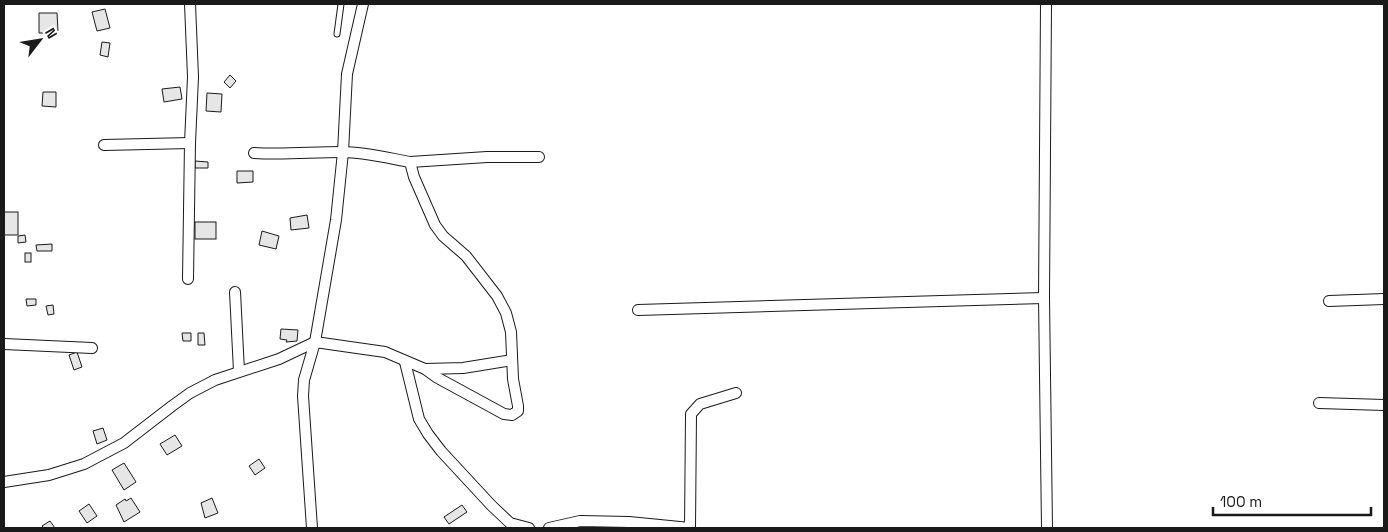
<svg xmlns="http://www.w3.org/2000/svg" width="1388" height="532" viewBox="0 0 1388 532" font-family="'Space Grotesk',sans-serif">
<rect width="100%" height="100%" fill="#fff"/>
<g fill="#e6e6e6" stroke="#1a1a1a">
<polygon points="105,9 110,28 97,31 92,12"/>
<polygon points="39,13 57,13 58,31 52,31 52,33 39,33"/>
<polygon points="102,42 110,43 108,57 100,55"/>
<polygon points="230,75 236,81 230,88 224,82"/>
<polygon points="180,87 182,99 164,102 162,89"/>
<polygon points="43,92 56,92 56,107 42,106"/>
<polygon points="207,93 222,94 221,112 206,111"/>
<polygon points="195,161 208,162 208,168 195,168"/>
<polygon points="237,171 253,171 253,182 237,183"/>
<rect x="4" y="212" width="14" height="23"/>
<polygon points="307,215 309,228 291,230 290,218"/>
<rect x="195" y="222" width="21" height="17"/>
<polygon points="262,231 279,236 276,249 259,245"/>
<polygon points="25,235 26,242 18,243 18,236"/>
<polygon points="52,244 52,251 37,251 36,245"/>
<rect x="25" y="253" width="6" height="9"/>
<polygon points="26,299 36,299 36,305 27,306"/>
<polygon points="53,305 54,314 48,315 46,306"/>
<polygon points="281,329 298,330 297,341 286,342 287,340 280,339"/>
<polygon points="182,333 191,333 191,341 183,341"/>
<polygon points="198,333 204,333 205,345 198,345"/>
<polygon points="77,352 82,367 74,370 69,355"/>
<polygon points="103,428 107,440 97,444 93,431"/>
<polygon points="175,435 182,446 167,455 160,444"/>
<polygon points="259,459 265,468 255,475 249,466"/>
<polygon points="124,463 136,482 124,490 112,470"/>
<polygon points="131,498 140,512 124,522 116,505 125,499 126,501"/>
<polygon points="212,498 218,513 205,518 201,503"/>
<polygon points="89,504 97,516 87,523 79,511"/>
<polygon points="462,505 467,512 449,524 444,517"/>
<polygon points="50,521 55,528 44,528 42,526"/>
</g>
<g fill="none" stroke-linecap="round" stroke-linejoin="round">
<g stroke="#1a1a1a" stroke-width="7">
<polyline id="service" points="337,34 341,4"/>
</g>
<g stroke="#1a1a1a" stroke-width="12">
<g id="minor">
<polyline points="1046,4 1044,298 1047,528"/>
<polyline points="104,145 190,143"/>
<path d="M 254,153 C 283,155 312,152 342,152 C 365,152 388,158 410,162 L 414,177 L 435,225 L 443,236 L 466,256 L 497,296 L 506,313 L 511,332 L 513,379 L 518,406 L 518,411 L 512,415 L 504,414 L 436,377 L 425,369"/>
<polyline points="410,162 487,157 539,157"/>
<polyline points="188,279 190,143 193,77 190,4"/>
<polyline points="235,292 239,371"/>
<polyline points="1329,301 1384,299"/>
<polyline points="638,310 1044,298"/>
<polyline points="4,344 92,348"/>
<polyline points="405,362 419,419 428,434 441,451 491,505 510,523 529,528"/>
<polyline points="1319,403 1384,405"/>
<polyline points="4,482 49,475 84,464 124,443 172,406 190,393 215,380 279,359 315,342 385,352 425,369 463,368 512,360"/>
<polyline points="312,528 303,396 304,380 315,342 336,220 343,152 347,74 363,4"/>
<polyline points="549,528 580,521 629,522 690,528"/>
<polyline points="690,528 691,414 700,404 736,393"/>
</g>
</g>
<use href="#service" stroke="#fff" stroke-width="5"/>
<use href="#minor" stroke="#fff" stroke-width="10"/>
</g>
<rect width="1388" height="532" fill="none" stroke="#1a1a1a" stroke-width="10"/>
<g transform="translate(40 40) rotate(59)" stroke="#ffffff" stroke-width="4" paint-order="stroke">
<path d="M0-4L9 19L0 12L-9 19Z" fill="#1a1a1a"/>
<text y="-8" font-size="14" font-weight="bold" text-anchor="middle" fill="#1a1a1a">N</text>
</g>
<path d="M1213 507v8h158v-8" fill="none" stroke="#1a1a1a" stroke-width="2.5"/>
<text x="1220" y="507" font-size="15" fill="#1a1a1a" stroke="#ffffff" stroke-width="4" paint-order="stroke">100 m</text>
</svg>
